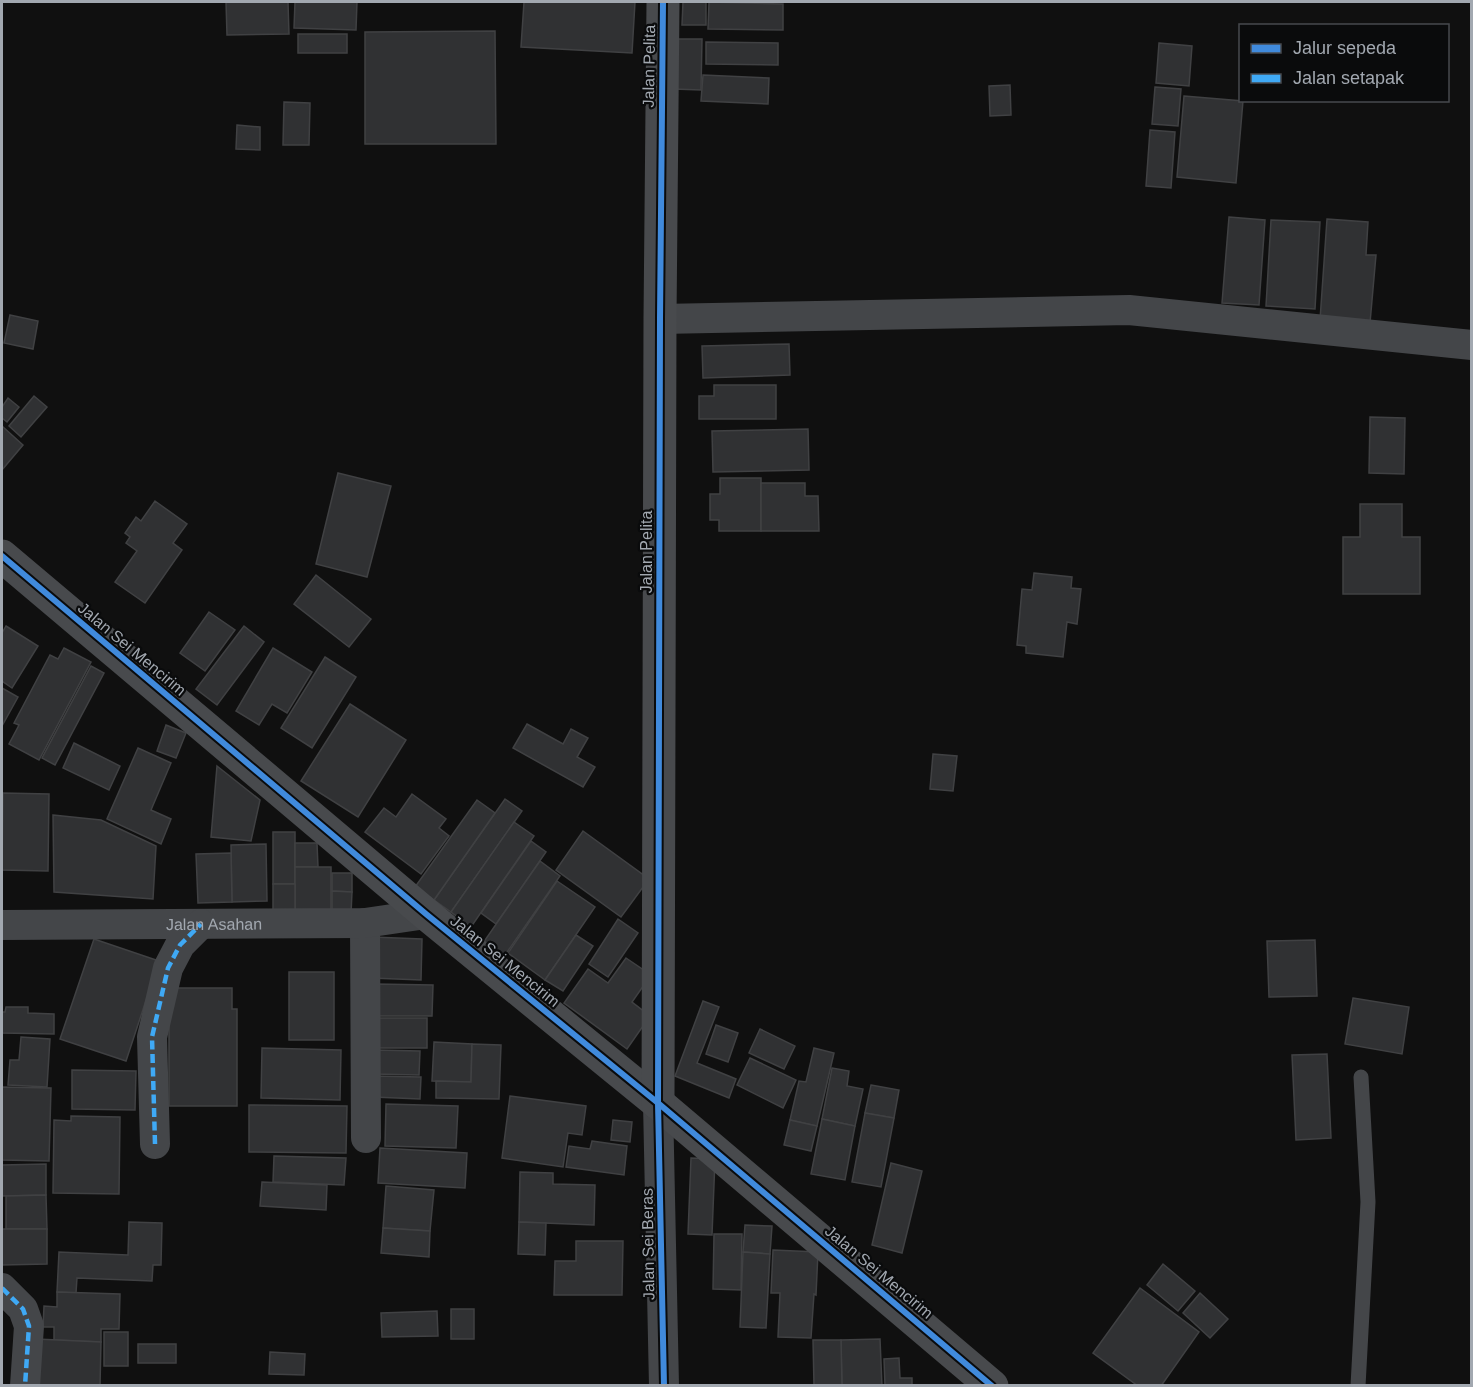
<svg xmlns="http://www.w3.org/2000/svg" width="1473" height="1387" viewBox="0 0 1473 1387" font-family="Arial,sans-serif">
<rect width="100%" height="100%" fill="#101010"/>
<g fill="#303133" stroke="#404143" stroke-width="1.5">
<polygon points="226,2 288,2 289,34 227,35"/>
<polygon points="295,2 357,2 356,30 294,28"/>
<polygon points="524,2 635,2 632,53 521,47"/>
<polygon points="683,2 706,2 706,25 682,25"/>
<polygon points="709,2 783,4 783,30 708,29"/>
<polygon points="495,31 496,144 365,144 365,32"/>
<rect x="298" y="34" width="49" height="19"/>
<polygon points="675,39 702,39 701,90 674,89"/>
<polygon points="706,42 778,43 778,65 706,64"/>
<polygon points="1159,43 1192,46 1189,86 1156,83"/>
<polygon points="703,75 769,78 768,104 701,101"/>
<polygon points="1010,85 1011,115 990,116 989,86"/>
<polygon points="1155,87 1181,89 1178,126 1152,124"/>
<polygon points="1184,96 1243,101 1236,183 1177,177"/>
<polygon points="284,102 310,103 309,145 283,145"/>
<polygon points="237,125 260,127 260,150 236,149"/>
<polygon points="1150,130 1175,132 1171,188 1146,186"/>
<polygon points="1229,217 1265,220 1259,305 1222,303"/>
<polygon points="1327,219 1368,222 1366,255 1376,255 1370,323 1320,320"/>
<polygon points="1271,220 1320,222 1315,309 1266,306"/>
<polygon points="10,315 38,321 33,349 4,343"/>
<polygon points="789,344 790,375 703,378 702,346"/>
<polygon points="714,385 776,385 776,419 699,419 699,396 714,396"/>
<polygon points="34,396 47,407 21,437 9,426"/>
<polygon points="8,398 19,407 7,422 2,418 2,407"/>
<polygon points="1370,417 1405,418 1404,474 1369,473"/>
<polygon points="2,426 23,445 2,470"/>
<polygon points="808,429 809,470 713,472 712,431"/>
<polygon points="338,473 391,486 367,577 316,564"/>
<polygon points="720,478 761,478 761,531 719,531 719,520 710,520 710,494 720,494"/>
<polygon points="761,483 805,483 805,496 818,496 819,531 761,531"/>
<polygon points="155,501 187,524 173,543 182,550 145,603 115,582 137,551 126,543 130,537 125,533 136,517 141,521"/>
<polygon points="1360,504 1402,504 1402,537 1420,537 1420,594 1343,594 1343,537 1360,537"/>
<polygon points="1034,573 1072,577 1071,588 1081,589 1077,624 1067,622 1063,657 1026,653 1026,646 1017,645 1022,589 1032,590"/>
<polygon points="316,575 371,619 349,647 294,604"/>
<polygon points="209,612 235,630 205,671 180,653"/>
<polygon points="6,626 38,646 12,688 2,681 2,633"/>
<polygon points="244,626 264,642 217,705 196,689"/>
<polygon points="64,648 91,662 39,760 9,744 19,725 14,723 50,655 58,659"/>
<polygon points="273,648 312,672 287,713 272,704 259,725 236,711"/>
<polygon points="325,657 356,677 312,748 281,728"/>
<polygon points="91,666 104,673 55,765 42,758"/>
<polygon points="2,688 18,697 2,726"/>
<polygon points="350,704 406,740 358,817 301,781"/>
<polygon points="527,724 563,744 571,729 588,738 577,757 595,767 583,787 513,748"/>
<polygon points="166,725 186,733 176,758 157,751"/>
<polygon points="74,743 120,766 109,790 63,768"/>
<polygon points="138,748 171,763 151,810 171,819 161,844 107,819"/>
<polygon points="933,754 957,756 953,791 930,789"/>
<polygon points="217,766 260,800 251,841 211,837"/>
<polygon points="3,793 49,794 48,871 2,870"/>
<polygon points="412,794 446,819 439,828 449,836 421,874 365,832 384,808 396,817"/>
<polygon points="505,799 522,811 451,912 434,900"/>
<polygon points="477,800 495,813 434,900 415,887"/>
<polygon points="53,815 101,820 156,846 153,899 54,892"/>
<polygon points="514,822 534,836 471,927 451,912"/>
<polygon points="583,831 649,879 621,917 556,870"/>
<rect x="273" y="832" width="22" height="52"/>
<polygon points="531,841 546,852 496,924 481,913"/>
<polygon points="295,843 317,843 318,867 295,867"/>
<polygon points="266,844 267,901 232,902 231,845"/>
<polygon points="231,853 232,902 198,903 196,854"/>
<polygon points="540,861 560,876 503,958 483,943"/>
<rect x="295" y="867" width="36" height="49"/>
<polygon points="332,873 352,873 352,892 332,891"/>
<polygon points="557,881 595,907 545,980 508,953"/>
<rect x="273" y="884" width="22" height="30"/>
<polygon points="332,891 352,892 351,914 332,914"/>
<polygon points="618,919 638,933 608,977 589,964"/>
<polygon points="576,935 593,946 563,991 545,980"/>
<polygon points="372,937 422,939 421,980 371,978"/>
<polygon points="94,939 159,961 126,1061 60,1039"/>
<polygon points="1315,940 1317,996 1269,997 1267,941"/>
<polygon points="626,958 651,975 632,1002 650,1016 627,1049 564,1003 588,969 608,983"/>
<rect x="289" y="972" width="45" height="68"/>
<polygon points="376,984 433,985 432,1016 375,1016"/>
<polygon points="169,988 232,988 232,1009 237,1009 237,1106 169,1106"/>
<polygon points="1353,998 1409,1007 1402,1054 1345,1044"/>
<polygon points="703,1001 719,1007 697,1063 736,1079 729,1098 675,1076"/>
<polygon points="6,1007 28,1007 28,1013 54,1014 54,1034 2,1033 2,1012 5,1012"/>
<rect x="370" y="1018" width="57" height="30"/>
<polygon points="716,1025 738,1033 728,1062 706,1054"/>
<polygon points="760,1029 795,1046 784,1069 749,1053"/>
<polygon points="21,1037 50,1039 47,1087 8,1085 10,1060 19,1060"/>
<polygon points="434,1042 472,1044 471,1082 432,1081"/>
<polygon points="472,1044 501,1045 499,1099 436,1098 436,1081 471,1082"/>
<polygon points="262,1048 341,1050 340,1100 261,1098"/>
<polygon points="814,1048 834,1053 817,1126 790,1120 799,1081 806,1082"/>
<polygon points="375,1050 420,1051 419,1075 374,1074"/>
<polygon points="1327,1054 1331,1138 1296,1140 1292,1055"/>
<polygon points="750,1058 796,1080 783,1108 737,1085"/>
<polygon points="832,1068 849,1071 847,1086 863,1089 855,1126 822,1119"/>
<polygon points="72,1070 136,1071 135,1110 72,1109"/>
<polygon points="373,1076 421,1077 420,1099 373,1097"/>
<polygon points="871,1085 899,1090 894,1118 865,1113"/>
<polygon points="2,1087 51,1088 49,1161 2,1160"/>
<polygon points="510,1096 586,1106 582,1135 568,1133 563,1167 502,1158"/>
<polygon points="386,1104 458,1106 456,1148 385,1146"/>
<polygon points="249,1105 347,1106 346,1153 249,1152"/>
<polygon points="865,1113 894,1118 881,1187 852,1182"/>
<polygon points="71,1116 120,1117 119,1194 53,1193 54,1120 71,1121"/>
<polygon points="822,1119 855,1126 845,1180 811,1174"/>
<polygon points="613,1120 632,1122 630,1142 611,1140"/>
<polygon points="790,1120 817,1126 811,1151 784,1145"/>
<polygon points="592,1141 627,1146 624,1175 566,1167 569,1146 590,1149"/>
<polygon points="380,1148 467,1153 465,1188 378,1183"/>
<polygon points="274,1156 346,1158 344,1185 273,1182"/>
<polygon points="691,1158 715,1159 712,1235 688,1234"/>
<polygon points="891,1163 922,1171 902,1253 872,1245"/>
<polygon points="46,1164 46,1195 2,1196 2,1165"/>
<polygon points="520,1172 553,1173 553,1184 595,1185 594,1225 519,1222"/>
<polygon points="262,1182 327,1185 326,1210 260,1206"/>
<polygon points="386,1186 434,1190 430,1231 383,1228"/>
<polygon points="46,1195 47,1229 6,1229 6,1196"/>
<polygon points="129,1222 162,1223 161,1265 153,1265 152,1281 77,1278 76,1293 57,1292 59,1252 128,1255"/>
<polygon points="519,1222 546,1223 545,1255 518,1254"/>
<polygon points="745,1225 772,1226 770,1254 743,1252"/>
<polygon points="383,1228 430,1231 429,1257 381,1253"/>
<polygon points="2,1229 47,1229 47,1264 2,1265"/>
<polygon points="714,1234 742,1234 741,1290 713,1289"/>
<polygon points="576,1241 623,1241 622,1295 554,1295 555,1261 576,1261"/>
<polygon points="773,1250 818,1252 816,1295 814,1294 811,1338 778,1337 780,1293 771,1293"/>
<polygon points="743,1252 770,1254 766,1328 740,1327"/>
<polygon points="1163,1264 1195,1291 1178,1311 1147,1285"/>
<polygon points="1140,1288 1199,1332 1161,1386 1138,1386 1093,1353"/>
<polygon points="57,1292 120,1294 119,1329 101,1329 101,1342 54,1340 54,1327 43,1327 44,1306 57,1307"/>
<polygon points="1200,1293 1228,1319 1210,1338 1183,1313"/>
<rect x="451" y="1309" width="23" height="30"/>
<polygon points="437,1311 438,1336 382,1337 381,1313"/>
<rect x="104" y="1332" width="24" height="34"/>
<polygon points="36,1339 101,1342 100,1386 35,1386"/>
<polygon points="880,1339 882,1386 842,1386 841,1340"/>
<polygon points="813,1340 841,1340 842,1386 814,1386"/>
<rect x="138" y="1344" width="38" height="19"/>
<polygon points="270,1352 305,1354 304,1375 269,1374"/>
<polygon points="899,1358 900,1378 912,1378 912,1386 885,1386 884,1359"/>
</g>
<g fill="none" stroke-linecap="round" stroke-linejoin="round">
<polyline stroke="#444649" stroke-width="15" points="1358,1386 1368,1202 1361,1077"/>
<g stroke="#444649" stroke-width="30">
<polyline points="660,319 1129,310 1472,345"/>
<polyline points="365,923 366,1138"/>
<path id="s1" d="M 2,925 L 365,923 L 426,914"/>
<polyline points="658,1103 664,1386"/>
<polyline points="155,1144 152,1037 168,968 180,945 201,924"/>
<polyline points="2,1288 23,1309 29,1326 25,1386"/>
</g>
<g stroke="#484a4d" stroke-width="33">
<polyline points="2,556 426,914 658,1103 992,1386"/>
<polyline points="658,1103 660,319 663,2"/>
</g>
<g stroke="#3fa9f5" stroke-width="4.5" stroke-dasharray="9 4.5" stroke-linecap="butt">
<polyline points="155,1144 152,1037 168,968 180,945 201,924"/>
<polyline points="2,1288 23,1309 29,1326 25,1386"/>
</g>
<g stroke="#0a0b0c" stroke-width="10">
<g id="cycleway">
<polyline points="663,2 660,319 658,1103 664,1386"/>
<polyline points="2,556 426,914 658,1103 992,1386"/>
</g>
</g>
<use href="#cycleway" stroke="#408adc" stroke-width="6"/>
</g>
<g text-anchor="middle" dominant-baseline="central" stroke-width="4.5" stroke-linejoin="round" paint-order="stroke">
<g font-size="16" fill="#a2a8b0" stroke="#0a0b0c">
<text transform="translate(649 66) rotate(-89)">Jalan Pelita</text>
<text transform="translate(646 552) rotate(-90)">Jalan Pelita</text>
<text transform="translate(132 649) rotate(40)">Jalan Sei Mencirim</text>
<text stroke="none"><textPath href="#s1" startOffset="212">Jalan Asahan</textPath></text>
<text transform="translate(505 961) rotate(39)">Jalan Sei Mencirim</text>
<text transform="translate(648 1244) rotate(-91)">Jalan Sei Beras</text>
<text transform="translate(879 1272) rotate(40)">Jalan Sei Mencirim</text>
</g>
</g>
<rect width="1473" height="1387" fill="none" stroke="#a2a8b0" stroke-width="6"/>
<rect x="1239" y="24" width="210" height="78" fill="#0a0b0c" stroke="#474a4e" stroke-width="1.5"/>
<rect x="1251" y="44" width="30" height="9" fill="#408adc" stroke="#474a4e" stroke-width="1.5"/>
<text x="1293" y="54" font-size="18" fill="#a2a8b0">Jalur sepeda</text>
<rect x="1251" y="74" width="30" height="9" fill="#3fa9f5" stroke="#474a4e" stroke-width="1.5"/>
<text x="1293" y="84" font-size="18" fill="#a2a8b0">Jalan setapak</text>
</svg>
